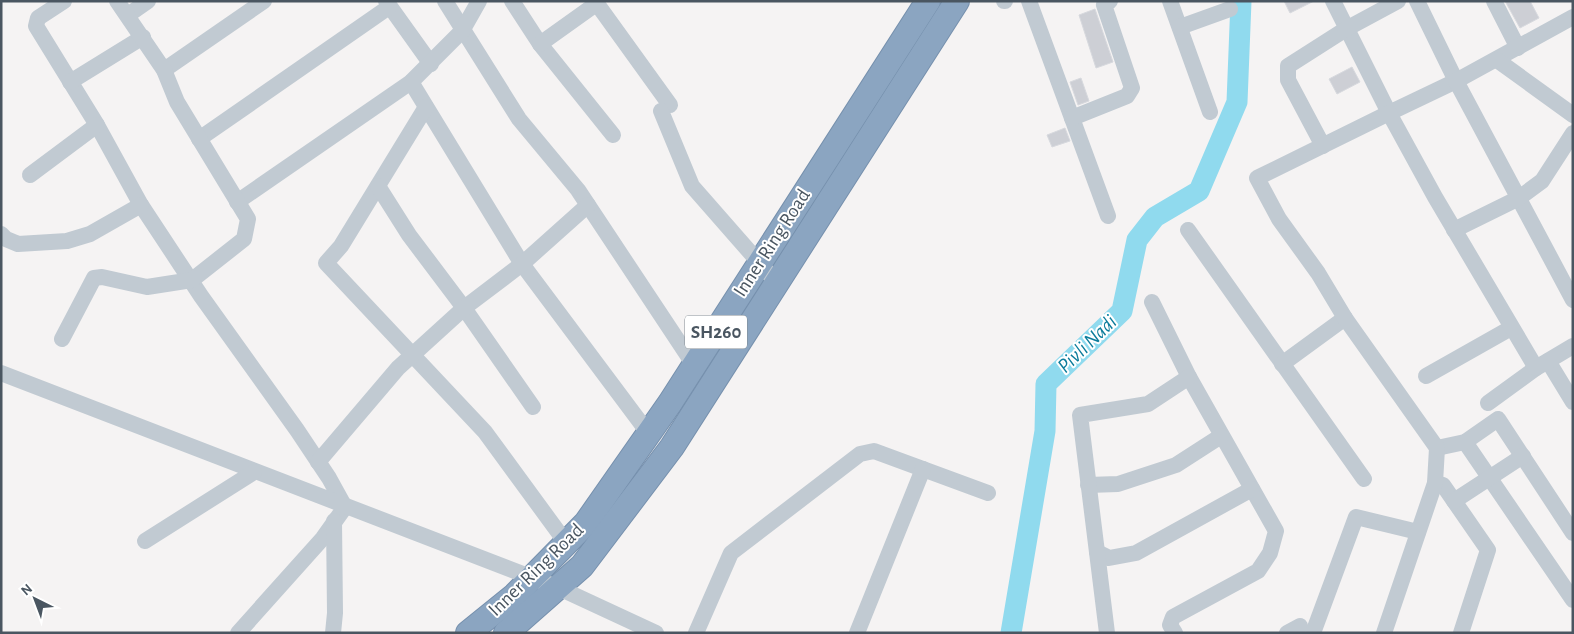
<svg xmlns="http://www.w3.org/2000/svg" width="1574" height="634" viewBox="0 0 1574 634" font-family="'Alegreya Sans',sans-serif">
<rect width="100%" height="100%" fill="#f5f3f3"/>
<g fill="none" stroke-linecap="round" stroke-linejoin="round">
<polyline stroke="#90daee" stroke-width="21" points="1011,633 1045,431 1046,384 1122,311 1137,240 1155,217 1199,191 1237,102 1241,1"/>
</g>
<g fill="#cdcfd5" stroke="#d7d9de">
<polygon points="1284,1 1314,1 1290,13"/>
<polygon points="1505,1 1530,1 1539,18 1520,28"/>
<polygon points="1095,9 1113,62 1096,68 1079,15"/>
<polygon points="1352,67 1360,82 1337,94 1329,79"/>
<polygon points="1081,78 1089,101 1078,105 1070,82"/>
<polygon points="1065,128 1070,141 1052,147 1047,135"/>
</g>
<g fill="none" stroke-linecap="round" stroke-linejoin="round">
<g stroke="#7690ad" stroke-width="26">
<g id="highway">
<polyline points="468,633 515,595 586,523 670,403 928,1"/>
<polyline points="506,633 582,566 672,447 957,1"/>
</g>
</g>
<g stroke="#c1cad2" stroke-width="16">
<polyline points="64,1 38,18 36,26 97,125 141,205 201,296 297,430 329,478 345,507 323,538 238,633"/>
<polyline points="386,1 431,64"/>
<polyline points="445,1 519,119 578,190 694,365"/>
<polyline points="512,1 540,44 613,135"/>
<polyline points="595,1 670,105"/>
<polyline points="1004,1 1005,1"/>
<polyline points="1029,1 1108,216"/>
<polyline points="1170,1 1210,112"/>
<polyline points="1333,1 1389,113 1456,81 1417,1"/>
<polyline points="1494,1 1518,48"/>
<polyline points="128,15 148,1"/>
<polyline points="1573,17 1456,81 1573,300"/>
<polyline points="1180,27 1230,9"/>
<polyline points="540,44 596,4"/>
<polyline points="1497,60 1573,115"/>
<polyline points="164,70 264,1"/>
<polyline points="70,82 143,37"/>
<polyline points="411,82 522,264 649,434"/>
<polyline points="426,107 341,246 326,263 485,432 567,544"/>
<polyline points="661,111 692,186 777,283"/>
<polyline points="1072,118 1127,96 1132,88 1104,5 1110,1"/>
<polyline points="199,139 389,7"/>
<polyline points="1323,146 1288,80 1288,66 1346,29 1398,1"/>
<polyline points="30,175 97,125"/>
<polyline points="378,186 409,235 464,308 533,407"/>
<polyline points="237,202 411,82 462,31 479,1"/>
<polyline points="1188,230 1364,479"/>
<polyline points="1454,230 1519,198 1542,181 1573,133"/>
<polyline points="1,234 6,239 18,244 67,241 90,234 141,205"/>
<polyline points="1152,302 1189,377 1276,531 1270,553 1258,571 1173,617 1170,625 1175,633"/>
<polyline points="62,339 94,278 102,277 147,287 192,280 244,239 248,219 177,102 164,70 117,1"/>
<polyline points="1548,361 1573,402"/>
<polyline points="1282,364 1345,318"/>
<polyline points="1,373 559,588 656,633"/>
<polyline points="1426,376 1511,328"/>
<polyline points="1488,403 1536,368"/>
<polyline points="1465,442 1573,600"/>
<polyline points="1437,448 1465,442 1498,419 1573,533"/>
<polyline points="318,462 398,368 464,308 522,264 588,205"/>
<polyline points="1435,483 1443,485 1488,550 1461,633"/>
<polyline points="1088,485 1118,484 1176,465 1221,436"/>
<polyline points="1454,501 1523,456"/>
<polyline points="145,541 254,472"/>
<polyline points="1097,552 1109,558 1136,553 1252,489"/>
<polyline points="333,633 335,613 334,521"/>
<polyline points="696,633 731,553 860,454 874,451 988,493"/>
<polyline points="857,633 923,469"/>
<polyline points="1107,633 1080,415 1148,404 1189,377"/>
<polyline points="1287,633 1300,626"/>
<polyline points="1313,633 1356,517 1418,532"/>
<polyline points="1384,633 1435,483 1437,448 1345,318 1318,273 1279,219 1257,178 1389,113 1435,197 1536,368 1573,346"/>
</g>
<use href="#highway" stroke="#8ba5c1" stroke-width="24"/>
</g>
<g text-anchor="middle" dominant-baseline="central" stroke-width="4" stroke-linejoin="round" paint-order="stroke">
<rect fill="#fff" stroke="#808990" stroke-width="1" x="685" y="315.5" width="62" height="33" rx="4"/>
<g font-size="19" font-weight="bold" fill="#4a5661">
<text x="716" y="332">SH260</text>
</g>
<g font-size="20" fill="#4a5661" stroke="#fff">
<text transform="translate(772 243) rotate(-57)">Inner Ring Road</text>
<text transform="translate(536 570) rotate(-44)">Inner Ring Road</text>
</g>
<g font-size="21" font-style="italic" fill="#0c7c9b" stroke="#fff">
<text transform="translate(1087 344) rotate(-44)">Pivli Nadi</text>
</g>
</g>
<rect width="1574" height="634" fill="none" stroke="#4a5661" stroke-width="5"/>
<g transform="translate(35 599) rotate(318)" stroke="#ffffff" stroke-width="4" paint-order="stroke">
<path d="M0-4L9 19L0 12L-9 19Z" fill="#4a5661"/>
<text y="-8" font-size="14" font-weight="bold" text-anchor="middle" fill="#4a5661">N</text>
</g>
</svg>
